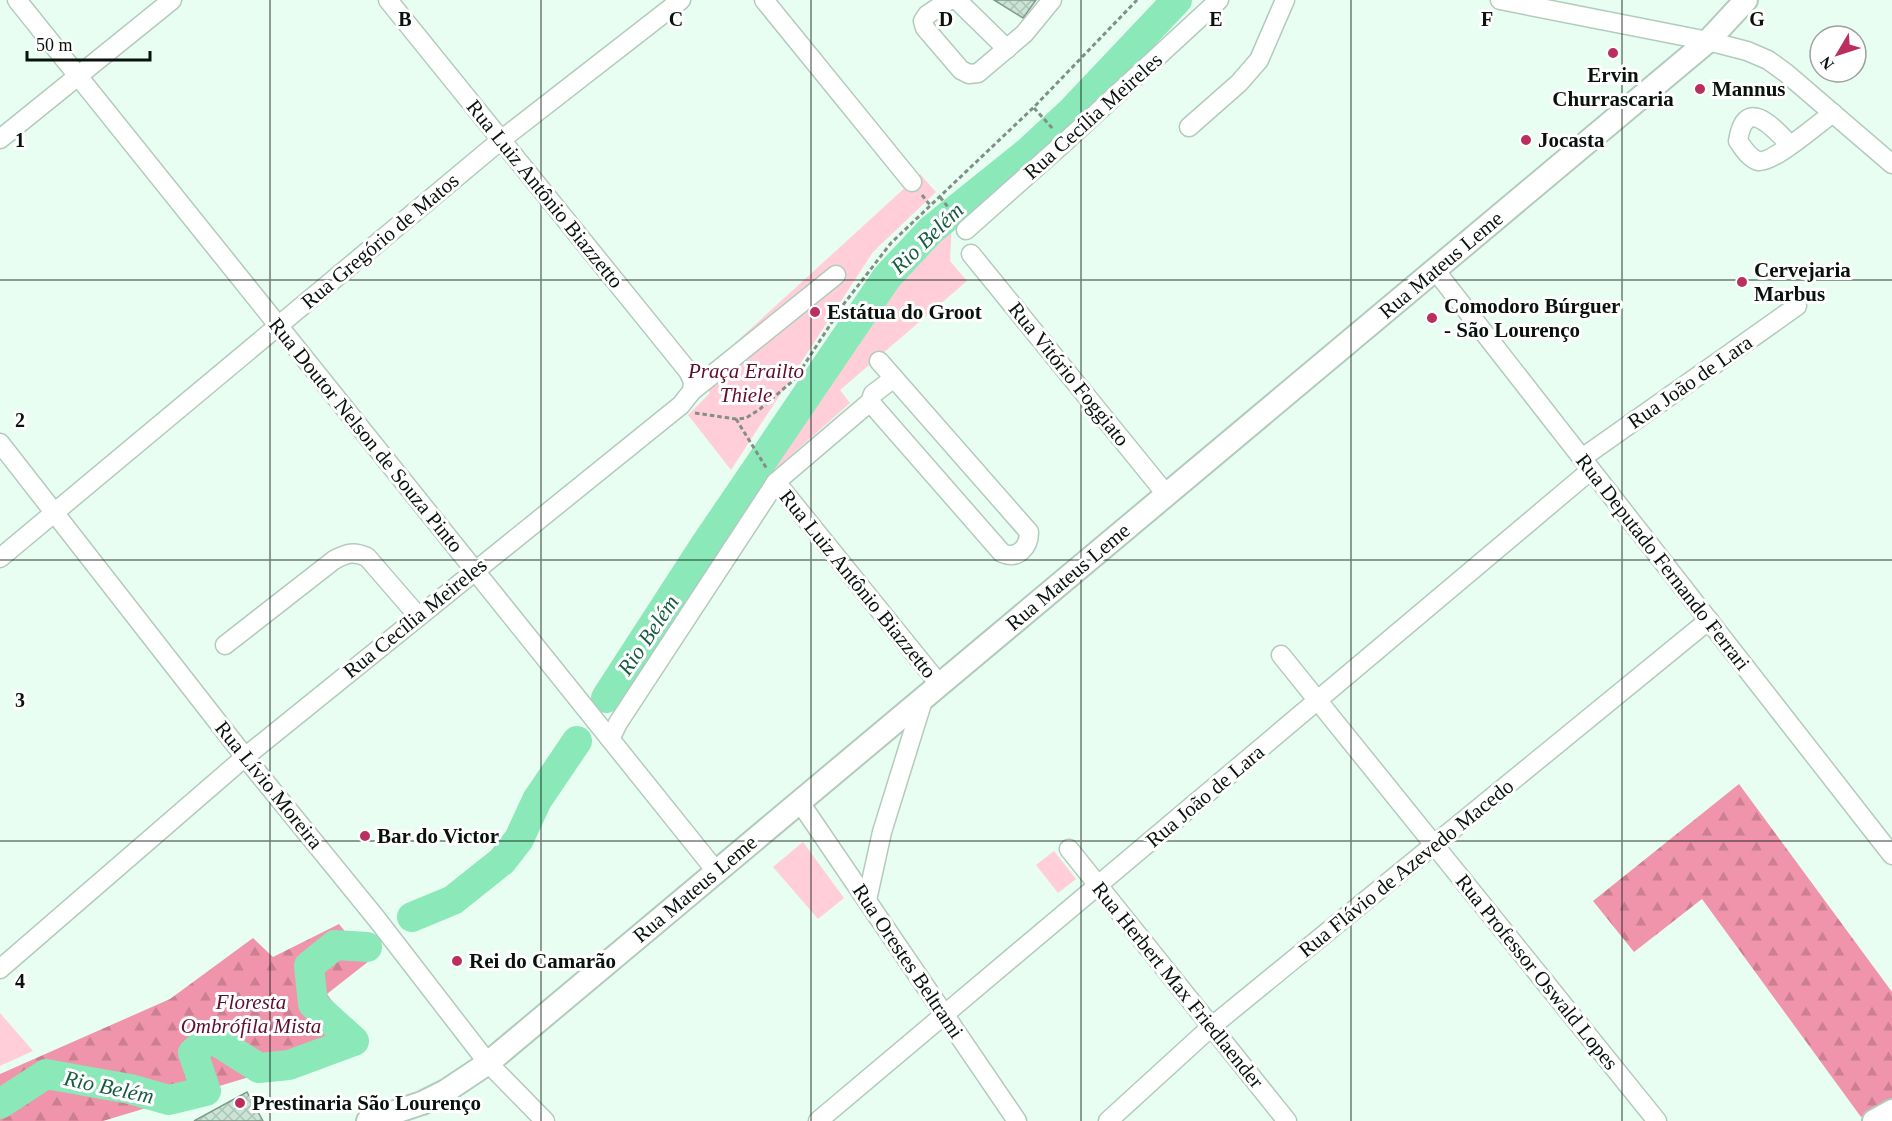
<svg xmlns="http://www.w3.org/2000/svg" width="1892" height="1121" viewBox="0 0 1892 1121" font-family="'Times New Roman',serif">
<defs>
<pattern id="forest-firs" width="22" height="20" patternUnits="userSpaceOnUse" patternTransform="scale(1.5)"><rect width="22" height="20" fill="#ef94aa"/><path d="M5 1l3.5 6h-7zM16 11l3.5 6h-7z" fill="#cc7f91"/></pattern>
<pattern id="building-cross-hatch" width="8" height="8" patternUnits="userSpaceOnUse" patternTransform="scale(1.5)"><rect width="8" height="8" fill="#cae5d6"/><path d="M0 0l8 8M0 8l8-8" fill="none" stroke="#acc3b6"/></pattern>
</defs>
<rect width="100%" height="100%" fill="#e9fef2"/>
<g fill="url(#forest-firs)">
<polygon points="1739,784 1892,992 1892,1100 1861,1117 1702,899 1634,952 1593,901"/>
<polygon points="339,924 369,961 327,994 363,1043 103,1121 0,1121 0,1074 170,999 253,938 273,957"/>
</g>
<g fill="#ffced8">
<polygon points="920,174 936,192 873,252 731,470 688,415 710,393 700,375"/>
<polygon points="952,220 950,261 967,281 840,390 850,403 763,480 879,308 899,282"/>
<polygon points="803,842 844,898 818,919 773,867"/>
<polygon points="1054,851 1076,879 1058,893 1036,865"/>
<polygon points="0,1013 33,1051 0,1066"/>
</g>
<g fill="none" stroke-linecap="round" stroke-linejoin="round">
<g stroke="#8ae8b9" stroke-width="30">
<polyline points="606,698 705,545 887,277 931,230 1028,152 1071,112 1177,0"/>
<polyline points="412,917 453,900 502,861 519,839 537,800 577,741"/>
<polyline points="0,1104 46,1074 130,1089 169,1100 206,1091 193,1053 210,1037 259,1068 289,1065 354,1041 313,1004 309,966 335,945 367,947"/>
</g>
</g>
<g fill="url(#building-cross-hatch)" stroke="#80998b" stroke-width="1.5">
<polygon points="994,0 1036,0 1023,18"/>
<polygon points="247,1092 263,1121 194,1121"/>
</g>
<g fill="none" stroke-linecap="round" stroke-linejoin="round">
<g stroke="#b1cbbc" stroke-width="21">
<g id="minor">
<polyline points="17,0 716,871"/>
<polyline points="388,0 688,371 693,381 692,391"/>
<polyline points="764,0 912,182"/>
<polyline points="949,0 927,15 923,21 925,28 961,70 969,74 978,73 1024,34 1052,0"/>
<polyline points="954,0 959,2 1007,49"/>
<polyline points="1500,0 1708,41 1747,51 1768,60 1786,73 1892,164"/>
<polyline points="1189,127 1239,83 1259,60 1285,0"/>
<polyline points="0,139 172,0"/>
<path d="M 1790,145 C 1773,127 1745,95 1738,141 C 1743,148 1749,158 1758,161 C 1772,164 1819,123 1833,113"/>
<polyline points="966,230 1065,142 1219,0"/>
<polyline points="971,254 1166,494"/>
<polyline points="1435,270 1892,855"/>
<path d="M 870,402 L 1002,553 C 1018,560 1029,547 1029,532 L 879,361"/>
<polyline points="0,443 245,757 376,918 488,1063 545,1121"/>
<polyline points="1582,458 1797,306"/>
<polyline points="776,482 940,685"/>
<polyline points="0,558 501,140 681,0"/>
<path d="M 225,645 L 334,560 C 347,553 354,551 367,557 L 418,616"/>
<polyline points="1281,655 1657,1121"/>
<polyline points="610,739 618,723 776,482 870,402 873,394 894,378"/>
<polyline points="799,801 1017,1121"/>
<polyline points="1069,849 1287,1121"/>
<polyline points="867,900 882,832 924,697"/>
<polyline points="0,969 245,757 681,405 692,391 836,275"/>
<polyline points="818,1121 1591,470"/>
<polyline points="1108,1121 1211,1027 1709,620"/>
</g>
</g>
<g stroke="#b1cbbc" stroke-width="26">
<g id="major">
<polyline points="368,1121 422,1103 446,1091 488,1063 1708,41 1746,0"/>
<polyline points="1874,1121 1892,1111"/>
</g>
</g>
<g stroke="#819087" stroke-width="3" stroke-dasharray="4.5 3" stroke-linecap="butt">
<polyline points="1034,108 1054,130"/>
<polyline points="922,195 930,205"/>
<polyline points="940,197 956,217"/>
<polyline points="695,413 736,419 746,418 760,409 795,379 843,305 891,243 1034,107 1137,0"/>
<polyline points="736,419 767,469"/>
</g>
<use href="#minor" stroke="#fff" stroke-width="18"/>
<use href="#major" stroke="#fff" stroke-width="22"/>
</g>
<path fill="none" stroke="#09120d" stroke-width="1.5" stroke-opacity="0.55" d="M 270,0 L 270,1121M 541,0 L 541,1121M 811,0 L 811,1121M 1081,0 L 1081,1121M 1351,0 L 1351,1121M 1622,0 L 1622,1121M 0,280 L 1892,280M 0,560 L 1892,560M 0,841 L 1892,841"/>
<g fill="#bb2e60" stroke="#fff" stroke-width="2">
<circle cx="1613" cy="53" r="6"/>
<circle cx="1700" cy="89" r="6"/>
<circle cx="1526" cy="140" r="6"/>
<circle cx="1742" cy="282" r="6"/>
<circle cx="815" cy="312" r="6"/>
<circle cx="1432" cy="318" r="6"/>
<circle cx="365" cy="836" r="6"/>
<circle cx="457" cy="961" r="6"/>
<circle cx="240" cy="1103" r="6"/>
</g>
<g text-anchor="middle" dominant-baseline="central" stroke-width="6" stroke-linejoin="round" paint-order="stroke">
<g font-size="21" font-weight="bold" fill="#09120d" stroke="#fff" text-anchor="start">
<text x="1613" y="75" text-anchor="middle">Ervin<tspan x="1613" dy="24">Churrascaria</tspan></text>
<text x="1712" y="89">Mannus</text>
<text x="1538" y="140">Jocasta</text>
<text x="1754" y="270">Cervejaria<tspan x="1754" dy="24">Marbus</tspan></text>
<text x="1444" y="306">Comodoro Búrguer<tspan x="1444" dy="24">- São Lourenço</tspan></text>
<text x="827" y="312">Estátua do Groot</text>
<text x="377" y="836">Bar do Victor</text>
<text x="469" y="961">Rei do Camarão</text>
<text x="252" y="1103">Prestinaria São Lourenço</text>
</g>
<g font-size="21" fill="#09120d" stroke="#fff">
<text transform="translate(1093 116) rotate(-42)">Rua Cecília Meireles</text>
<text transform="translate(545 194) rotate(51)">Rua Luiz Antônio Biazzetto</text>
<text transform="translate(380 241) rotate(-40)">Rua Gregório de Matos</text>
<text transform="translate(1441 265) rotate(-40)">Rua Mateus Leme</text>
<text transform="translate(1069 374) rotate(51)">Rua Vitório Foggiato</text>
<text transform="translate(1690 382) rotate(-35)">Rua João de Lara</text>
<text transform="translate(366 435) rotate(51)">Rua Doutor Nelson de Souza Pinto</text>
<text transform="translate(1663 562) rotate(52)">Rua Deputado Fernando Ferrari</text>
<text transform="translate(1068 577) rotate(-40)">Rua Mateus Leme</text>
<text transform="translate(858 584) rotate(51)">Rua Luiz Antônio Biazzetto</text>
<text transform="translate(415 618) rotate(-39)">Rua Cecília Meireles</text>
<text transform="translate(269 785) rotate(51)">Rua Lívio Moreira</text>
<text transform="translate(1205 796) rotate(-40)">Rua João de Lara</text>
<text transform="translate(1406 868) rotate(-39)">Rua Flávio de Azevedo Macedo</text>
<text transform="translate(695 889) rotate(-40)">Rua Mateus Leme</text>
<text transform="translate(908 961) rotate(56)">Rua Orestes Beltrami</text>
<text transform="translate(1537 972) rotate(51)">Rua Professor Oswald Lopes</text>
<text transform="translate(1178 985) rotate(51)">Rua Herbert Max Friedlaender</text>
</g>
<g font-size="21" font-style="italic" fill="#5e0e2c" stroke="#fff">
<text x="746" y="371">Praça Erailto<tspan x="746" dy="24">Thiele</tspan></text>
<text x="251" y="1002">Floresta<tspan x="251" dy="24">Ombrófila Mista</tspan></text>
</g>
<g font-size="22" font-style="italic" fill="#165d40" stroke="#fff">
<text transform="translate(927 238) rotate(-44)">Rio Belém</text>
<text transform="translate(648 635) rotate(-56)">Rio Belém</text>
<text transform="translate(109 1087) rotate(12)">Rio Belém</text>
</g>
</g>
<g font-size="20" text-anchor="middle" font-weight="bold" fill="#09120d" stroke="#fff" stroke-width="6" stroke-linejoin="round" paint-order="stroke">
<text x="405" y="26">B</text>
<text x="676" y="26">C</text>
<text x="946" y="26">D</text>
<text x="1216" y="26">E</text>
<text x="1487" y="26">F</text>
<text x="1757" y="26">G</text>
<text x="20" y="147">1</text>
<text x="20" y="427">2</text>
<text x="20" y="707">3</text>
<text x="20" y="988">4</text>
</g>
<g transform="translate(1838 54) rotate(231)"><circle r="28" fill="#ffffff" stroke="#9da09e" stroke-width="1.5"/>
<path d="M0-4.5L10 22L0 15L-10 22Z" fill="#bb2e60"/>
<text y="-9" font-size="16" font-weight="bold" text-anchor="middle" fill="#09120d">N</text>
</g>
<path d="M27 51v9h123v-9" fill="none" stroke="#09120d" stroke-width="3"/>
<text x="36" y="51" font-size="18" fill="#09120d" stroke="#ffffff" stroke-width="4.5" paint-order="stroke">50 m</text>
</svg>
